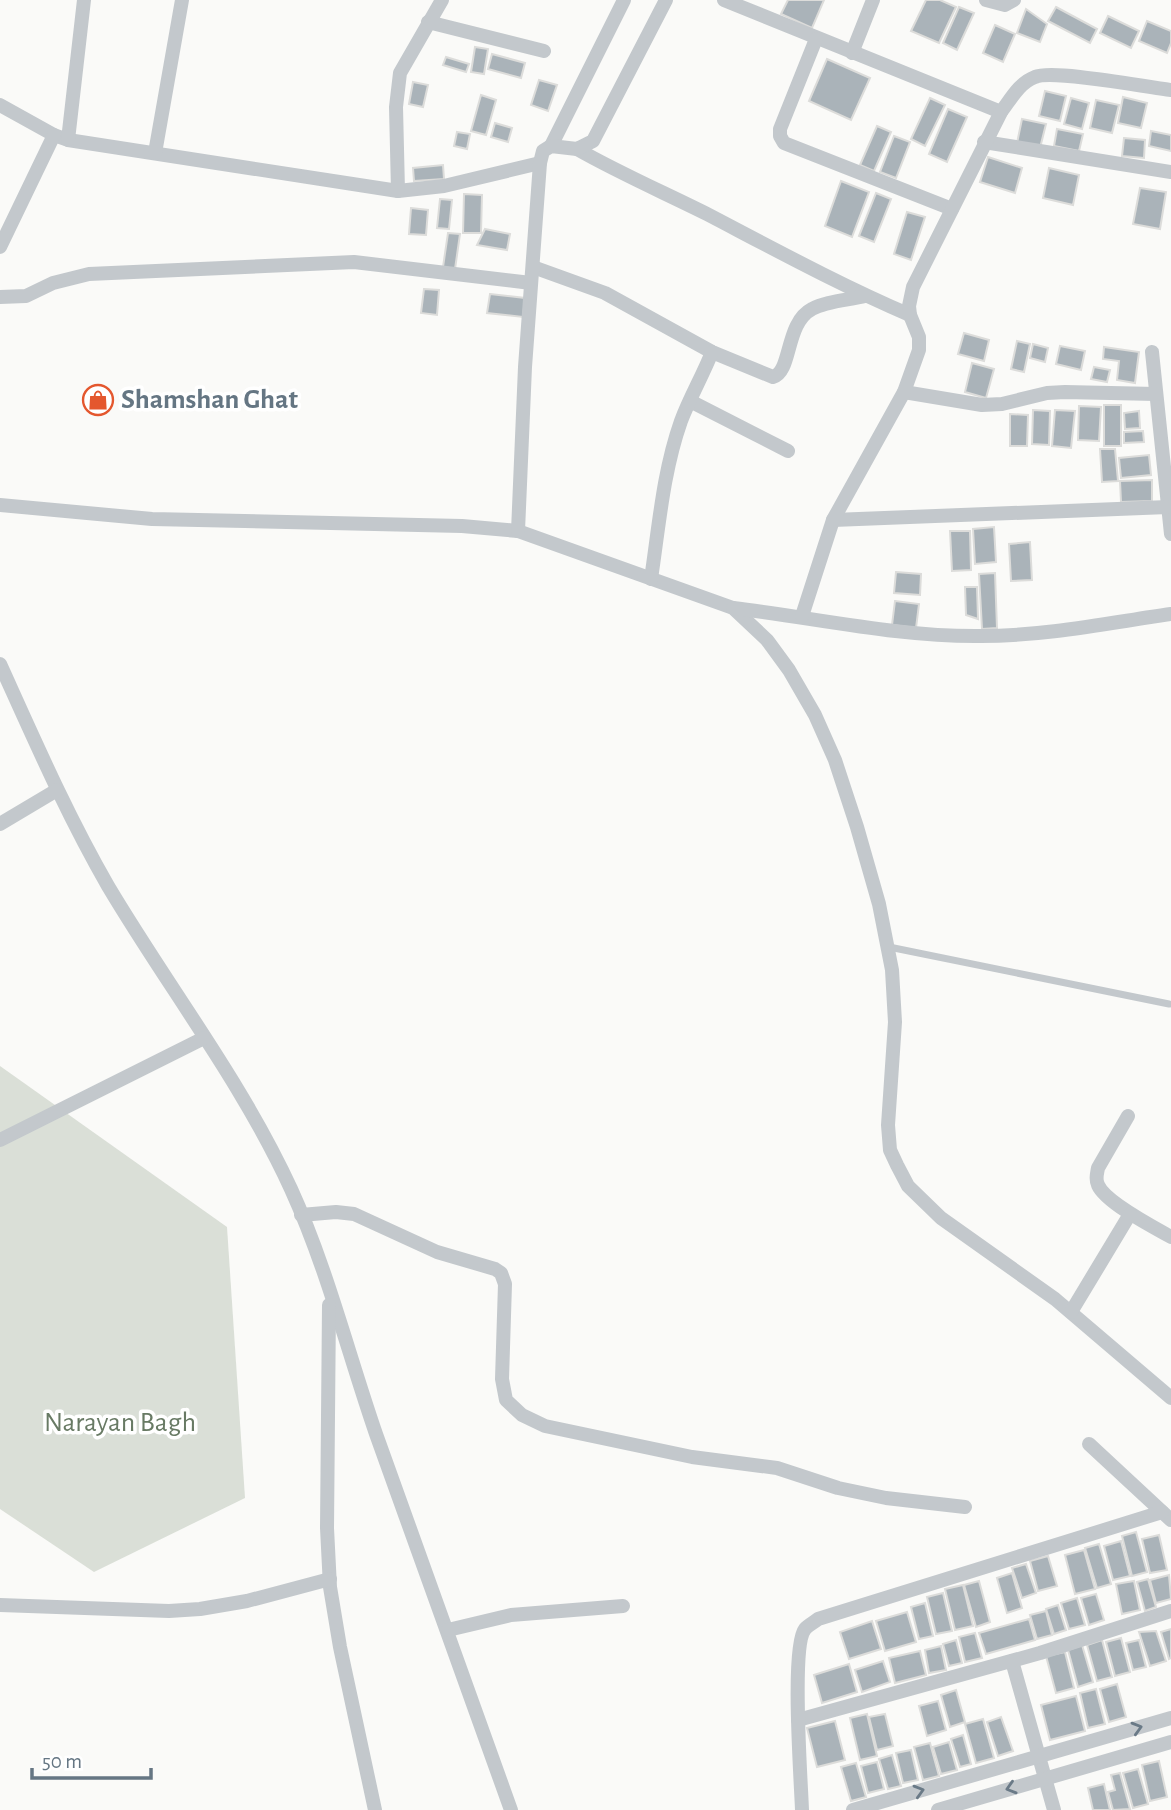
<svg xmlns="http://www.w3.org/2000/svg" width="1171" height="1810" viewBox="0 0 1171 1810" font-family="'Alegreya Sans',sans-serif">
<rect width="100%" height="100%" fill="#fafaf8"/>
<polygon fill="#dadfd7" points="0,1066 227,1227 245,1498 94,1572 0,1509"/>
<g fill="#aab3b9" stroke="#dcdcda" stroke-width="2">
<polygon points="788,0 824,0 812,28 781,14"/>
<polygon points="926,0 940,0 956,7 939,43 911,31"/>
<polygon points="959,7 974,13 957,50 943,43"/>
<polygon points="1056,7 1097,29 1090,43 1048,21"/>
<polygon points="1026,9 1047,24 1040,42 1017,33"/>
<polygon points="1108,16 1139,31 1131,48 1100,33"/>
<polygon points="1147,21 1171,31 1171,43 1167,53 1139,41"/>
<polygon points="995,25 1015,34 1003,62 983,53"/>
<polygon points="475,47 488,49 484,74 471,72"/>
<polygon points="492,54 525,63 521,78 488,69"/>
<polygon points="446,57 469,64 466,72 443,65"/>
<polygon points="827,59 870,78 851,120 809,101"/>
<polygon points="539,80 557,85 548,111 531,105"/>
<polygon points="413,82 428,85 423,107 409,104"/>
<polygon points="1045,91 1066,96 1060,121 1039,116"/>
<polygon points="481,95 496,100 486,135 471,131"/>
<polygon points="1123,97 1147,103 1141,128 1118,123"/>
<polygon points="930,98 945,105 925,146 911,139"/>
<polygon points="1071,98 1089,103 1082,129 1064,124"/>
<polygon points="1096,100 1119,105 1112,133 1090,128"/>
<polygon points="948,109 967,117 947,162 929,154"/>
<polygon points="1022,119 1046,124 1040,148 1017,143"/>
<polygon points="495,123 512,128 508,142 491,137"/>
<polygon points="877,126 891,132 874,171 860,165"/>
<polygon points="1057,129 1083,134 1079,151 1054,146"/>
<polygon points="1151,131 1171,135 1171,151 1149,146"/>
<polygon points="457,132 470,134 467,149 454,146"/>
<polygon points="894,136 910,142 896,178 880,172"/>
<polygon points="1124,138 1145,140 1144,158 1122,156"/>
<polygon points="988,157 1022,168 1015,193 980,182"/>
<polygon points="443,165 444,179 414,181 413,168"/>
<polygon points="1049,168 1079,175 1073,205 1043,198"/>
<polygon points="841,181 869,192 852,237 825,226"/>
<polygon points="1140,188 1166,192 1160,229 1133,224"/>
<polygon points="876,193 891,199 874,242 859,236"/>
<polygon points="464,194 482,195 481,233 463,233"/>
<polygon points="440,199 452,200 449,229 437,228"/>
<polygon points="411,208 428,210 426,235 409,234"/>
<polygon points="907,212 925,217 911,260 894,254"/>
<polygon points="485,229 510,234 507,250 477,245"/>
<polygon points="448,233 460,234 455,269 443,267"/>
<polygon points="424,289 439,290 437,315 421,313"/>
<polygon points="490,294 525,298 523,317 487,313"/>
<polygon points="964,333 989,340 984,361 958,354"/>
<polygon points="1017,341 1030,344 1024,372 1011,369"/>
<polygon points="1033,344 1048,348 1045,362 1030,358"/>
<polygon points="1060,346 1085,351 1081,370 1056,364"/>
<polygon points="1104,347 1139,352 1135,383 1117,380 1119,361 1103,359"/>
<polygon points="972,363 994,369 986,398 965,392"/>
<polygon points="1094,367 1110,370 1107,382 1091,379"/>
<rect x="1104" y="405" width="17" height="41"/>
<polygon points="1079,406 1101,407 1099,441 1078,440"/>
<polygon points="1033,410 1050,411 1049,445 1032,444"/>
<polygon points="1055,410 1075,411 1071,448 1052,446"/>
<polygon points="1139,411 1140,428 1125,429 1124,413"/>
<polygon points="1010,414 1028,415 1027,446 1010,446"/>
<polygon points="1143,431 1144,442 1124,443 1124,432"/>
<polygon points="1100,449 1115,449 1118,481 1102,482"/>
<polygon points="1149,455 1151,475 1121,478 1119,458"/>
<polygon points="1152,480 1152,501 1121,502 1120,481"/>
<polygon points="994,527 996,562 975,564 973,529"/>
<polygon points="950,531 970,531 971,570 952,571"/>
<polygon points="1030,542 1032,580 1011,581 1009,544"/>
<polygon points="896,572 921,574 920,595 894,593"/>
<polygon points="995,573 997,628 982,629 979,574"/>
<polygon points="965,587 977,587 978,619 966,615"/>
<polygon points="895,601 919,604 916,628 892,625"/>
<polygon points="1136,1532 1147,1572 1132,1576 1122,1536"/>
<polygon points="1159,1535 1167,1570 1150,1573 1142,1539"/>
<polygon points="1121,1541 1130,1576 1113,1580 1104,1546"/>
<polygon points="1099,1544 1111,1584 1097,1588 1085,1548"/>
<polygon points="1084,1550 1095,1589 1075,1594 1065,1555"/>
<polygon points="1048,1556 1057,1586 1038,1591 1030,1561"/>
<polygon points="1026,1564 1036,1593 1022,1598 1012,1568"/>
<polygon points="1012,1573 1022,1608 1007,1613 997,1578"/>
<polygon points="1169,1575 1171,1599 1156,1603 1150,1580"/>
<polygon points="1148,1579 1156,1607 1145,1611 1137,1582"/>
<polygon points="979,1581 990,1622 976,1627 964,1585"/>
<polygon points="1134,1581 1140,1610 1122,1614 1116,1584"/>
<polygon points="963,1585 973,1626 955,1630 945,1589"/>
<polygon points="943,1593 952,1631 936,1634 927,1597"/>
<polygon points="1096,1594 1104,1620 1089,1625 1081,1598"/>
<polygon points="1077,1598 1085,1625 1069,1629 1061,1603"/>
<polygon points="925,1603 933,1636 919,1639 911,1607"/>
<polygon points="1058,1605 1066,1630 1054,1634 1046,1609"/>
<polygon points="1046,1611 1052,1635 1037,1639 1030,1615"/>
<polygon points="907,1612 916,1642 885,1651 876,1621"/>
<polygon points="1029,1619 1035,1640 986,1654 979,1633"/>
<polygon points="872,1621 881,1649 849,1659 840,1632"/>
<polygon points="1171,1629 1171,1658 1169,1659 1161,1632"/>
<polygon points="1156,1631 1166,1661 1150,1666 1139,1632"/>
<polygon points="975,1633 982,1658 965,1662 959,1637"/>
<polygon points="1121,1638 1130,1672 1115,1676 1106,1642"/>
<polygon points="956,1640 962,1663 949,1666 943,1644"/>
<polygon points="1102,1640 1112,1677 1097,1681 1087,1645"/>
<polygon points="1139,1640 1146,1667 1133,1670 1126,1643"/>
<polygon points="1082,1645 1093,1682 1078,1687 1068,1650"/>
<polygon points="941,1646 946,1670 929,1673 925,1650"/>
<polygon points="920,1651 926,1675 895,1683 889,1658"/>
<polygon points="1065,1652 1074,1688 1056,1693 1046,1656"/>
<polygon points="883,1661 890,1682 862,1692 855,1670"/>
<polygon points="849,1664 857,1692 822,1703 814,1675"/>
<polygon points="1117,1684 1126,1717 1109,1722 1100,1689"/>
<polygon points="1096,1689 1105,1724 1088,1728 1080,1693"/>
<polygon points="956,1690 965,1722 950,1727 941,1695"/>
<polygon points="1076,1696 1085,1731 1050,1740 1041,1705"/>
<polygon points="938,1701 946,1730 927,1736 919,1706"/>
<polygon points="867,1714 877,1756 860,1760 850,1718"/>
<polygon points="885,1714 893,1746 877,1750 869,1717"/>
<polygon points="1001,1717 1013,1751 998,1756 987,1722"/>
<polygon points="983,1719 994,1758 976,1763 965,1724"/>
<polygon points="835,1721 845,1760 817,1767 807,1728"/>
<polygon points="963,1735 971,1764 960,1767 951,1739"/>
<polygon points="949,1742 957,1770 941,1774 933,1747"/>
<polygon points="930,1743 939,1776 923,1780 914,1747"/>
<polygon points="911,1750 918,1780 903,1783 896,1753"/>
<polygon points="892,1755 901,1786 888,1789 879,1759"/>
<polygon points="1159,1761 1167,1797 1150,1801 1142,1765"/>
<polygon points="877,1762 884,1789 868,1793 861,1766"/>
<polygon points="856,1763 866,1797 851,1801 841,1767"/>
<polygon points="1138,1769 1148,1804 1133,1808 1123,1773"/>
<polygon points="1120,1773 1130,1809 1113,1810 1108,1792 1115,1790 1111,1775"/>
<polygon points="1104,1784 1110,1810 1093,1810 1088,1788"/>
</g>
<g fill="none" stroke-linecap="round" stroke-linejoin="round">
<polyline stroke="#c3c8cc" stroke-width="7" points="889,947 1169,1004"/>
<g stroke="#c3c8cc" stroke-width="14">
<polyline points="724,0 1001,112"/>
<polyline points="986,0 1005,5 1014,0"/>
<polyline points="428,22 544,51"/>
<polyline points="816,39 780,129 780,136 784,143 952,209"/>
<polyline points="852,53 873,0"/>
<polyline points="0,105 54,135 68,140 398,191 444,186 540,163"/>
<polyline points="68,140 84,0"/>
<polyline points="984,142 1171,172"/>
<polyline points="551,146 624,0"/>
<path d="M 577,149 C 619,173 663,192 707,214 C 774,249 840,285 910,315"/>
<polyline points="155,153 182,0"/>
<polyline points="398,191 396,107 400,73 442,0"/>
<polyline points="0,247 54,135"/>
<path d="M 533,267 L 605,293 L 712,352 L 773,377 C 792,372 785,323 812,309 C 826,301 849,300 865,296"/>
<polyline points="0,297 26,296 53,283 89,274 354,262 531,283"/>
<polyline points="1152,352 1171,534"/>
<polyline points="904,392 982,405 1002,404 1047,393 1065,392 1156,394"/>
<polyline points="690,401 788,451"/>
<polyline points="0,505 152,519 462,526 518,531 733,608 767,640 789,670 815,715 835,760 857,827 879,904 892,970 895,1022 888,1125 890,1150 897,1165 908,1186 941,1218 1055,1299 1171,1398"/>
<polyline points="833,520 1168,507"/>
<polyline points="518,531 525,367 540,163 543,151 551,146 577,149 593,141 666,0"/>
<path d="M 651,579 C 659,526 663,472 681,421 C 690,397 703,375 712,352"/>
<path d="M 733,608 C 816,618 898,637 981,636 C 1045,636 1108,623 1171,614"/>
<path d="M 802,616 L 833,520 L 904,392 L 919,350 L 919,337 L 910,315 L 909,306 L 913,287 L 1001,112 C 1011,99 1019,83 1035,77 C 1053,69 1145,87 1171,90"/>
<path d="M 0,664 C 34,739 67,815 108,886 C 168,987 242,1082 291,1189 C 327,1268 348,1353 376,1434 C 420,1560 467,1684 511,1810"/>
<polyline points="0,824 57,790"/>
<path d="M 1128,1116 L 1098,1168 C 1097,1174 1095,1179 1098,1185 C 1105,1202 1153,1227 1171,1237"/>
<polyline points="0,1140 204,1038"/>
<polyline points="301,1215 336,1212 354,1214 437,1252 495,1269 501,1273 505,1284 502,1379 506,1400 522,1415 545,1426 692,1457 777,1468 838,1488 886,1498 965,1507"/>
<polyline points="329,1305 327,1528 330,1587 340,1647 375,1810"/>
<polyline points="1071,1312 1130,1214"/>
<polyline points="1089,1444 1171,1520"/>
<polyline points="0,1605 169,1611 200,1609 247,1601 330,1579"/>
<polyline points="448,1630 511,1615 623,1606"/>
<polyline points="1012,1661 1054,1810"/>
<polyline points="798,1720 1040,1653 1171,1611"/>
<path d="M 802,1810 C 801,1781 791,1646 805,1629 C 808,1625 815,1622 818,1619 L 1162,1512"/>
<polyline points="853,1810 1171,1718"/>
<polyline points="938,1810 1171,1742"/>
</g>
</g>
<defs><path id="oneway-chevron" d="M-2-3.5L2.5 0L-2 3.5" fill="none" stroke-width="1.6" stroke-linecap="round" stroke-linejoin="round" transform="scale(1.75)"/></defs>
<g stroke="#6a7a87">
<use href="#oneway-chevron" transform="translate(1137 1728) rotate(-16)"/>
<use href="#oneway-chevron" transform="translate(1011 1788) rotate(163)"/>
<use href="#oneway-chevron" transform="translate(919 1791) rotate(-16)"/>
</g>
<defs>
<g id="shop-ring" transform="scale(1.575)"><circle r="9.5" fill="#fff" stroke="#e4572e" stroke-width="1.5"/><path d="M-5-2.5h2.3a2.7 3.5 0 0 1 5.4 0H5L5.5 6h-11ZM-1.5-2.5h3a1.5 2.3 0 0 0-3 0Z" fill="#e4572e"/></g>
</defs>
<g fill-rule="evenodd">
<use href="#shop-ring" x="98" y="400"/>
</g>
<g text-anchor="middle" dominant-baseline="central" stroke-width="7" stroke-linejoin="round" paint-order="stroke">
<g font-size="28" font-weight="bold" fill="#657683" stroke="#fff" text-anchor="start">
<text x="121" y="400">Shamshan Ghat</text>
</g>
<g font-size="28" fill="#687a64" stroke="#fff">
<text x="120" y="1423">Narayan Bagh</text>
</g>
</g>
<path d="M32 1768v10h119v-10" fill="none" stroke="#657683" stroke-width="3.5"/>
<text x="42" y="1768" font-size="21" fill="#657683" stroke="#ffffff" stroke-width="5" paint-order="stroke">50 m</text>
</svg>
